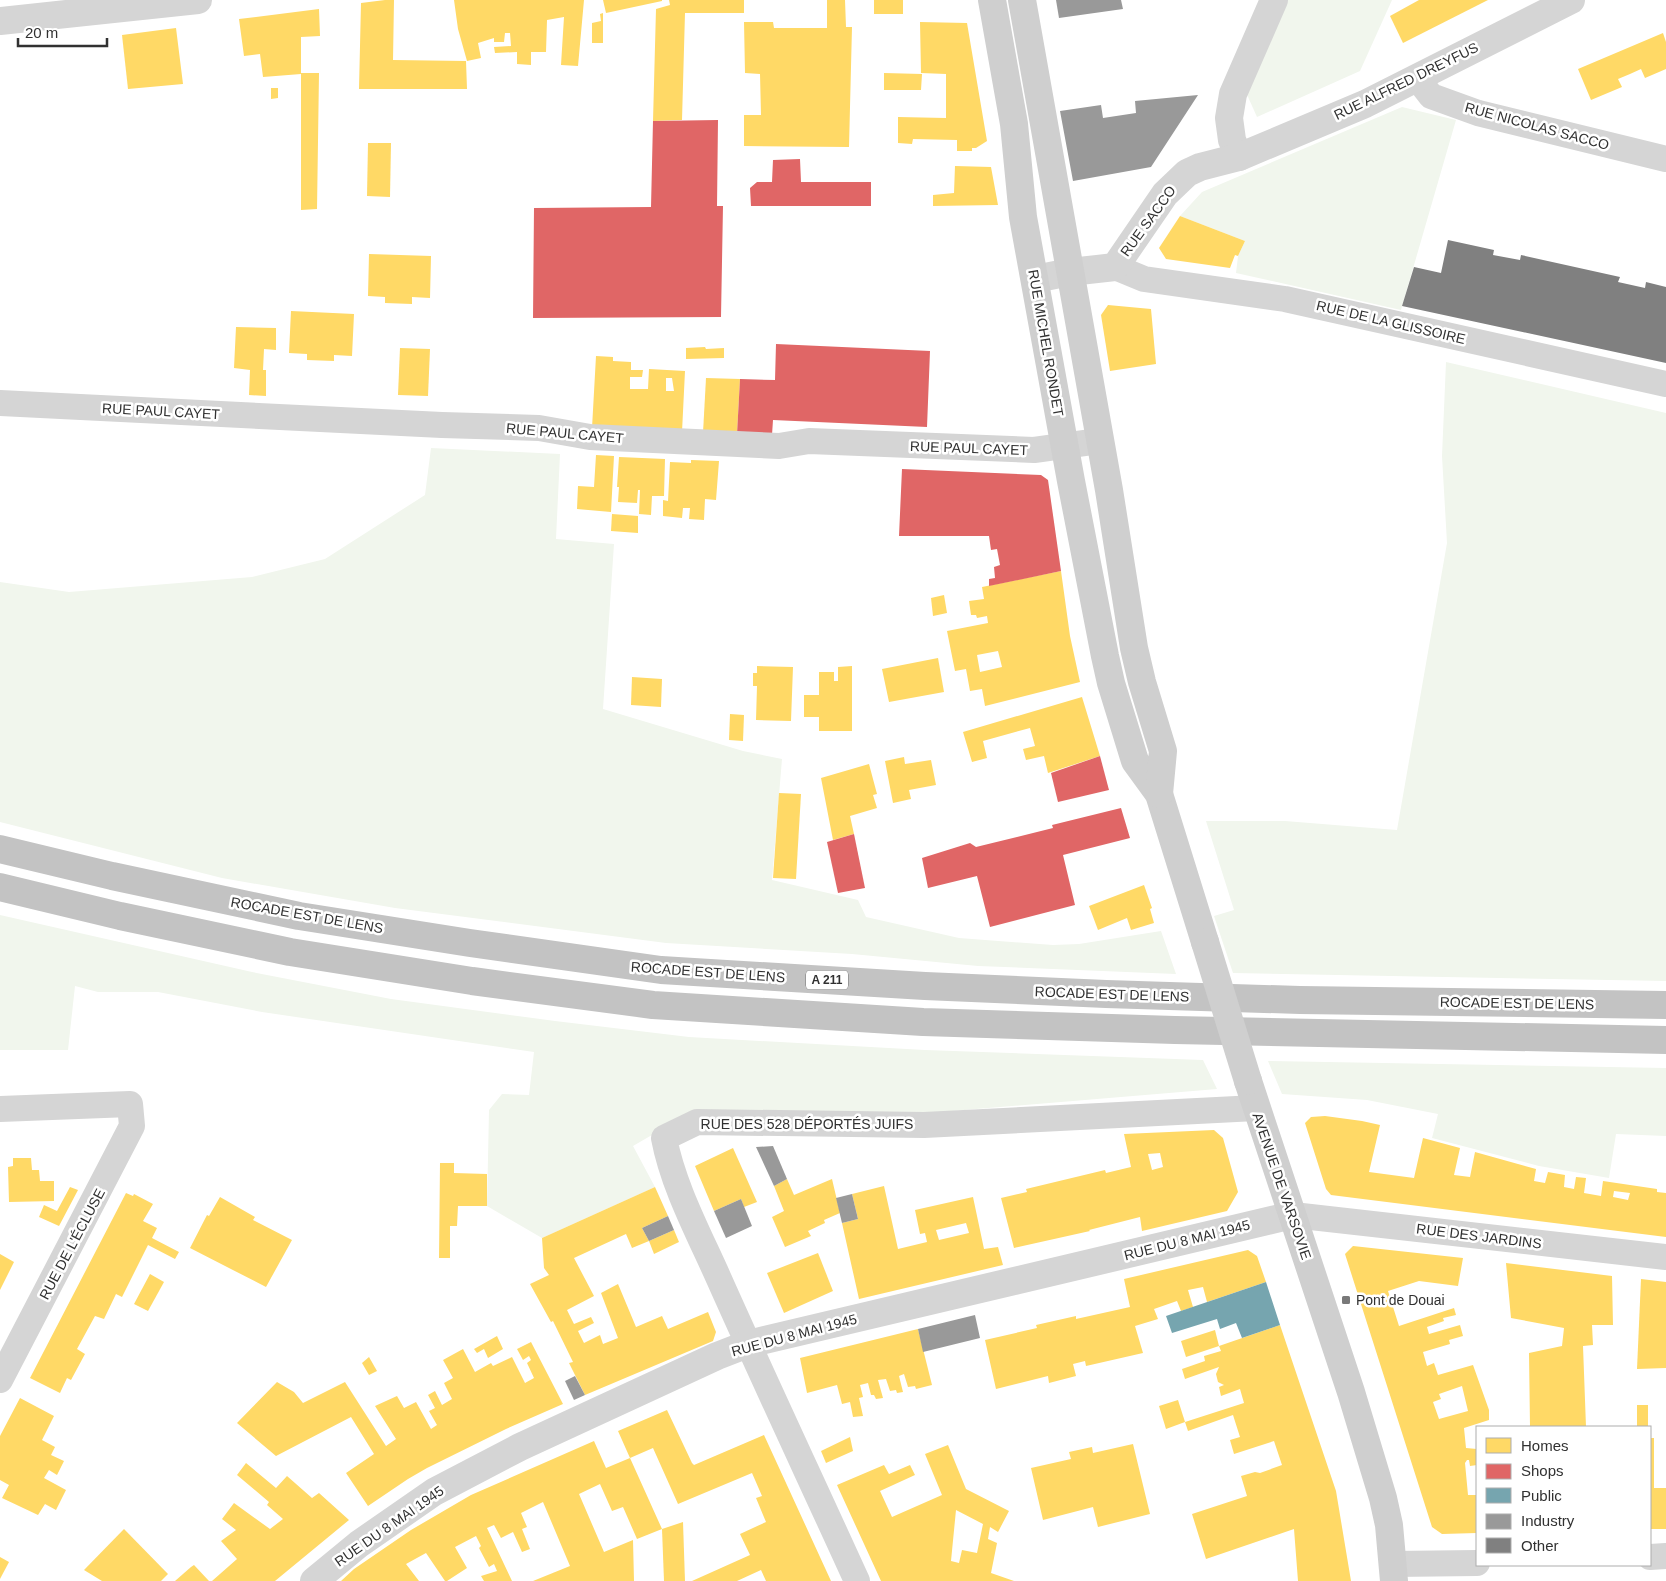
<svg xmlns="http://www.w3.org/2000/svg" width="1666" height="1581" viewBox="0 0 1666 1581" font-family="Arial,sans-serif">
<rect width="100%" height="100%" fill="#fff"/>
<g fill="#f1f6ed">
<polygon points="1283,0 1392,0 1360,71 1257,117 1244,88"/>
<polygon points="1402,107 1456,120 1401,310 1236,273 1238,256 1245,241 1180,216 1202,192"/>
<polygon points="1446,362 1666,413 1666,981 1233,973 1214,916 1234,910 1206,821 1285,821 1397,830 1447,543 1442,456"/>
<polygon points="431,448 560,454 556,539 614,544 603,709 743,751 782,759 772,880 858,900 866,917 959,938 1053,945 1079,944 1161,931 1176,974 978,966 852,954 666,943 395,908 222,878 0,822 0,582 69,592 252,577 325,559 425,495"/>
<polygon points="0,915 252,972 391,999 555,1021 689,1037 925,1050 1203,1060 1217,1089 928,1113 695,1110 633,1146 655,1187 542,1238 487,1206 489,1110 502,1094 529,1095 534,1052 262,1012 158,992 98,992 75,986 68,1050 0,1050"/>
<polygon points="1268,1061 1666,1068 1666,1136 1616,1134 1609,1178 1539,1166 1432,1138 1438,1114 1367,1100 1282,1094"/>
</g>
<g fill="#ffd966" fill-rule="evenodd">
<polygon points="385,0 394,0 393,60 466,61 467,89 359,89 361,3"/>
<polygon points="454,0 584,0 578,66 561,65 564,17 547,20 546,52 531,52 531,65 517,64 517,52 495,53 494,47 511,46 510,33 505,33 504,42 494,42 494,38 478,43 481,58 467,61 458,29"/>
<polygon points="603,0 662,0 662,1 606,13"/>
<polygon points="669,0 744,0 744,13 685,13 682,120 653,121 656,9 670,5"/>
<polygon points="827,0 845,0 846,27 852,27 849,147 744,146 744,115 761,115 760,74 745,73 744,22 773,22 774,28 827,28"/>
<rect x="874" y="0" width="29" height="14"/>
<polygon points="1419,0 1488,0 1403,43 1390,16"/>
<polygon points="319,9 320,36 301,37 301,73 319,73 317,209 301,210 301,74 263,77 260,54 244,56 239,19"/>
<polygon points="603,13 603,43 592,43 592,23 601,21 600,14"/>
<polygon points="920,22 967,23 987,141 976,148 972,148 972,151 957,151 957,140 913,139 912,144 898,143 898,117 946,118 946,74 921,73"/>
<polygon points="176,28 183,84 128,89 122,35"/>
<polygon points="1663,33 1666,42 1666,69 1645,78 1641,69 1630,74 1618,79 1622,87 1591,100 1578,69"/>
<polygon points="884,73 922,74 921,90 884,90"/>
<polygon points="271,88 278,88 278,98 271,99"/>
<polygon points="368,143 391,143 390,197 367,196"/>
<polygon points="955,166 991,167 998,205 933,206 933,195 954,193"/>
<polygon points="1180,216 1245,241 1238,256 1235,255 1230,268 1166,259 1159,248"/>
<polygon points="369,254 431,256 430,298 412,297 412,304 385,303 385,297 368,296"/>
<polygon points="1108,305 1151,309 1156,364 1110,371 1101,315"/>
<polygon points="291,311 354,314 352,356 334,355 334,361 307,360 307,354 289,353"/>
<polygon points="236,327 276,328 276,350 264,349 263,370 266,370 266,396 249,395 250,370 234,368"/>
<polygon points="705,347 706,349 724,348 724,358 686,359 686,348"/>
<polygon points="400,348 430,349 428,396 398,395"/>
<path d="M 596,356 L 613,357 L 613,361 L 631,362 L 631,370 L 643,370 L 642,377 L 630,377 L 630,389 L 648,389 L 649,369 L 685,371 L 682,432 L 592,428 ZM 666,378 L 672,378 L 674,391 L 666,391 Z"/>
<polygon points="706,378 740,379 737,434 703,433"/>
<polygon points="596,455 614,456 611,512 577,509 578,486 594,487"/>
<polygon points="619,457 665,459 664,496 652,496 651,515 639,514 640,490 638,490 637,503 618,502 619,487 617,487"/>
<polygon points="691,460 719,461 716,500 705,499 704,520 689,519 690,508 683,508 682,518 663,516 663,500 668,501 670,462 691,463"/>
<polygon points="612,514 638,516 638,533 611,531"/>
<path d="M 1061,571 L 1070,636 L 1080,682 L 985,706 L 982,689 L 970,691 L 966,669 L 955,671 L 947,631 L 988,623 L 987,616 L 977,618 L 976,615 L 971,615 L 969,601 L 984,599 L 982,587 ZM 998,651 L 1002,667 L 980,672 L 977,655 Z"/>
<polygon points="944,595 947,613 933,616 931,598"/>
<polygon points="938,658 944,692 889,702 882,669"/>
<polygon points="757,666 793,667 791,721 756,720 757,686 753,686 753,673 757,673"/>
<polygon points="852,666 852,731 819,731 819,717 804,717 804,695 819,695 819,672 834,672 834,681 838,681 838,667"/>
<polygon points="632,677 662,679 661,707 631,705"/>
<polygon points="1082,697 1100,756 1048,773 1044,756 1026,760 1023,749 1035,746 1030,728 983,741 987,758 972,762 963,732"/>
<polygon points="730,714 744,715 743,741 729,740"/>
<polygon points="904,757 905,764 931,760 936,785 909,790 911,799 893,803 885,761"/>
<polygon points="869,764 877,794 873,795 877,808 850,816 854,834 833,840 821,778"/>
<polygon points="779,793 801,794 796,879 773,878"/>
<polygon points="1144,885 1152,908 1150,909 1154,923 1131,930 1127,918 1098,930 1089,906"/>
<path d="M 1325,1116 L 1362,1121 L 1380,1125 L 1369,1172 L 1414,1178 L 1423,1138 L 1460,1148 L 1454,1175 L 1470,1177 L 1475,1152 L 1536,1169 L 1534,1181 L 1545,1183 L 1548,1172 L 1565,1175 L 1564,1187 L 1574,1189 L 1576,1177 L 1586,1178 L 1584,1193 L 1601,1196 L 1603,1181 L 1657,1189 L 1657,1192 L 1666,1193 L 1666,1237 L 1331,1195 L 1326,1189 L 1305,1123 L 1311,1117 ZM 1614,1191 L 1630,1193 L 1628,1200 L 1613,1197 Z"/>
<path d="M 1214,1130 L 1223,1138 L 1238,1192 L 1227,1211 L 1142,1231 L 1140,1217 L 1089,1230 L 1090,1231 L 1014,1248 L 1001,1198 L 1027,1192 L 1026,1189 L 1105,1170 L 1106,1173 L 1131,1167 L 1124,1134 ZM 1160,1153 L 1163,1167 L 1152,1170 L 1148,1154 Z"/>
<polygon points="733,1148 757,1202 744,1207 741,1199 714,1211 695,1166"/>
<polygon points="13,1158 31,1158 32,1170 39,1170 40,1181 54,1181 54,1201 9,1202 8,1167 13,1166"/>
<polygon points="440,1163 454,1163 454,1173 487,1174 487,1206 458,1206 457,1226 450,1226 450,1258 439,1258"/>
<polygon points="787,1179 794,1195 832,1179 840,1213 824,1220 825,1223 808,1231 811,1236 785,1247 772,1217 784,1211 774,1186"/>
<path d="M 884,1186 L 898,1249 L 927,1242 L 925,1233 L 920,1234 L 915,1210 L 973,1197 L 984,1249 L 998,1247 L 1003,1265 L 859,1299 L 842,1223 L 858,1219 L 852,1194 ZM 966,1223 L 969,1233 L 939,1240 L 936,1230 Z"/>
<polygon points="70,1187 78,1190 59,1226 39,1217 44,1205 57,1211"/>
<polygon points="655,1187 668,1216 642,1228 649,1241 632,1248 626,1234 574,1258 594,1296 567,1310 574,1324 591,1317 594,1323 578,1331 584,1343 600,1335 603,1344 618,1338 601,1293 618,1284 636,1327 662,1316 668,1329 708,1312 716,1332 713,1341 585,1395 569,1363 573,1362 553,1321 551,1322 530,1284 549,1275 544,1268 542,1238"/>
<polygon points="126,1193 133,1196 134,1194 153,1204 143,1221 157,1228 152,1238 179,1252 175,1259 148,1245 122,1297 116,1294 104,1319 95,1316 77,1349 85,1354 71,1380 67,1378 60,1393 30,1378"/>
<polygon points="220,1197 255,1217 253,1220 292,1240 266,1287 190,1248 207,1215 209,1216"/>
<polygon points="674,1230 679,1242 654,1254 649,1241"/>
<path d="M 1353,1246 L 1463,1258 L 1458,1286 L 1419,1281 L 1388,1291 L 1399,1326 L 1454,1308 L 1456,1315 L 1443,1318 L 1444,1321 L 1427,1327 L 1429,1334 L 1460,1325 L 1463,1336 L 1449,1340 L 1450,1344 L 1423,1352 L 1427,1366 L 1434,1363 L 1438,1375 L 1473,1365 L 1489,1410 L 1489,1420 L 1464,1428 L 1466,1448 L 1477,1449 L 1477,1465 L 1470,1466 L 1469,1460 L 1467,1460 L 1465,1463 L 1468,1495 L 1477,1495 L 1477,1533 L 1442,1534 L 1432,1527 L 1345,1254 ZM 1462,1386 L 1468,1411 L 1439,1419 L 1433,1402 L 1441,1399 L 1439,1394 Z"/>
<polygon points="1248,1250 1257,1256 1266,1282 1207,1302 1203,1287 1188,1290 1193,1307 1181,1311 1177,1301 1154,1309 1158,1319 1135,1326 1143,1353 1086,1366 1085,1361 1073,1364 1076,1376 1049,1383 1048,1376 996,1389 985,1340 1037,1328 1036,1325 1076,1316 1076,1319 1130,1307 1124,1279"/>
<polygon points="818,1253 833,1291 784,1313 767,1273"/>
<polygon points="0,1254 14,1262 0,1290"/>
<polygon points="1506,1263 1612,1276 1613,1325 1592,1325 1593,1345 1583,1346 1586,1427 1530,1427 1529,1353 1562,1346 1564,1328 1511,1318"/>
<polygon points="150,1274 164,1282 148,1311 134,1304"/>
<polygon points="1641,1279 1666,1282 1666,1368 1637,1369"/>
<polygon points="1280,1325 1336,1491 1351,1581 1298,1581 1294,1529 1206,1559 1192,1514 1247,1496 1241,1476 1255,1472 1260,1473 1282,1465 1274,1441 1234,1454 1230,1440 1240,1437 1233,1415 1188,1431 1185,1422 1244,1403 1240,1389 1221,1396 1219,1387 1224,1385 1218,1382 1216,1374 1219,1367 1185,1379 1182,1369 1205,1361 1204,1356 1221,1351 1219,1346 1186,1357 1181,1341 1215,1330 1219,1346"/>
<polygon points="918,1329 932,1385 916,1389 915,1386 908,1387 904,1374 899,1376 903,1392 897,1393 896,1390 890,1391 886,1379 878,1380 883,1398 876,1399 874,1395 871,1395 868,1383 860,1385 863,1397 859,1398 863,1416 853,1417 850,1402 842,1404 837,1385 807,1393 800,1358"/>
<polygon points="497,1336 503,1349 488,1358 484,1349 477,1353 474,1349"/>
<polygon points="531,1342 563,1404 506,1429 427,1468 408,1479 368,1506 346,1473 374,1454 351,1417 276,1456 237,1423 277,1382 294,1392 303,1403 345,1382 386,1446 396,1439 375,1406 397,1396 404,1408 416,1402 431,1429 437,1425 429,1411 435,1408 428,1395 435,1391 442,1405 452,1399 444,1383 453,1378 443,1360 463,1349 475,1372 491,1363 493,1366 512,1357 525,1383 534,1378 527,1363 531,1360 529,1356 523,1360 517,1349"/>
<polygon points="369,1357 377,1371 369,1375 362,1363"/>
<polygon points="20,1398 54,1416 42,1440 55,1447 51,1455 64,1461 57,1475 49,1470 44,1478 66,1490 56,1510 45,1504 38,1515 2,1498 9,1485 0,1480 0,1436"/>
<polygon points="1178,1400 1185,1422 1166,1429 1159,1406"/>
<rect x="1637" y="1405" width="11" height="22"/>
<polygon points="667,1410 692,1463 694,1465 764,1435 831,1581 766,1581 761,1570 737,1581 692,1581 750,1555 740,1534 766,1522 756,1498 762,1496 752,1473 678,1504 653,1448 630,1458 618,1431"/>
<polygon points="850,1437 853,1451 826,1463 821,1451"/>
<polygon points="1650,1438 1654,1438 1654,1488 1666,1488 1666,1529 1650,1529"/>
<polygon points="594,1441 606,1468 630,1458 662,1529 637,1539 623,1507 612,1511 600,1484 579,1494 604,1552 633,1540 634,1581 533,1581 570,1566 543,1502 521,1513 527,1527 522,1529 530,1549 522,1552 513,1532 501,1538 494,1525 487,1528 512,1581 484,1581 481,1576 497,1571 494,1564 489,1567 479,1548 481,1546 476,1536 455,1547 467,1568 447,1581 445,1581 426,1553 406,1564 419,1581 341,1581 354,1569 411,1530 471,1495"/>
<polygon points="1133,1444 1150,1514 1098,1527 1093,1507 1043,1520 1031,1468 1071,1459 1069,1452 1092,1447 1093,1453"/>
<path d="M 948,1445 L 966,1489 L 1009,1511 L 998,1532 L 990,1527 L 988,1539 L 997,1543 L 991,1573 L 1014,1581 L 881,1581 L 837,1485 L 884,1465 L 889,1474 L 910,1465 L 915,1475 L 880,1491 L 892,1517 L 942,1495 L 925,1454 ZM 956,1510 L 983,1524 L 977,1553 L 962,1550 L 959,1563 L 951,1561 Z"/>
<polygon points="246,1463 276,1488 287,1476 312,1498 319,1493 349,1520 275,1581 212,1581 237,1559 221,1541 236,1530 222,1519 234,1503 270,1529 283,1519 267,1505 269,1502 237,1475"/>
<polygon points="683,1522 685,1581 664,1581 662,1529"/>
<polygon points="124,1529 168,1574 161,1581 102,1581 84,1570"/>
<polygon points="0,1557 9,1562 0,1579"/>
<polygon points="194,1565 209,1581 175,1581 191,1567"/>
</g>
<g fill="#e06666">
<polygon points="718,120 717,206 723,206 721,317 533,318 534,208 651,207 653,121"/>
<polygon points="800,159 801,182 871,182 871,206 751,206 750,188 757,182 772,182 773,160"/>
<polygon points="776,344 930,351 927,427 773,420 772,435 737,434 740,379 775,380"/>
<polygon points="902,469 1041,475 1048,480 1061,571 989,586 989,579 995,578 994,567 1000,565 997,549 991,550 989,536 899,536"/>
<polygon points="1100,756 1109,790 1058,802 1051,773"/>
<polygon points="1121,808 1130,838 1063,855 1075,905 990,927 977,876 928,888 922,858 970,843 976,847 1053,828 1052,825"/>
<polygon points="854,834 865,888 838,893 827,842"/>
</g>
<polygon fill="#76a5af" points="1266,1282 1280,1325 1242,1338 1236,1323 1220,1329 1217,1319 1172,1333 1166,1316"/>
<g fill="#999">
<polygon points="1056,0 1121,0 1123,9 1059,18"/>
<polygon points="1198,95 1151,167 1073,181 1060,111 1101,105 1103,118 1136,113 1135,101"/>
<polygon points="773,1146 787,1179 774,1186 756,1147"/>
<polygon points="852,1194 858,1219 842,1223 836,1198"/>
<polygon points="741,1199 752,1226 726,1238 714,1211"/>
<polygon points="668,1216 674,1230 649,1241 642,1228"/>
<polygon points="975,1315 980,1338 923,1352 918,1329"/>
<polygon points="575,1376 585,1395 574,1400 565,1381"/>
</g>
<polygon fill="#808080" points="1448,240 1494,250 1493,255 1520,260 1521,255 1620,277 1618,282 1645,288 1646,282 1666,287 1666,363 1402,306 1414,267 1441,273"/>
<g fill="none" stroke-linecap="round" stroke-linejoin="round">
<g stroke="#d5d5d5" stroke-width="26">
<polyline points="1417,78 1431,96 1478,113 1666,159"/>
<polyline points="1115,267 1144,279 1285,299 1666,384"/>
<polyline points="0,403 442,425 539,428 590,437 779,446 809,441 1034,450 1099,441"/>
<polyline points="0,1109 130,1104 132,1126 0,1380"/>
<polyline points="1293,1215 1666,1257"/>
<polyline points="1650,1557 1666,1556"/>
<polyline points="1393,1564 1477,1563"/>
<path d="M 857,1581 C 811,1480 764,1380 719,1279 C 699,1234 673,1186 664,1138 L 697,1122 L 924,1125 L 1256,1108"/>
</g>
<g stroke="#d5d5d5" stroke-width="28">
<polyline points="0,21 198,0"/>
<polyline points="1239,157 1232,140 1229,118 1233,94 1274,0"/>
<polyline points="1035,279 1070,272 1115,267 1165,194 1187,173 1200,167 1239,157 1365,104 1571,0"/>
<polyline points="314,1581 359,1544 434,1492 520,1447 717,1356 748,1344 1293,1215"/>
</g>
<g stroke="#cfcfcf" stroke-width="28">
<polyline points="992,0 1014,124 1023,217 1071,481 1105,656 1111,683 1135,761 1159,794 1205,942"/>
<polyline points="1022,0 1109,490 1134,648 1142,682 1163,751 1159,794"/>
<polyline points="1248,1081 1351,1392 1383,1498 1389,1525 1394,1581"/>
</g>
<g stroke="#c3c3c3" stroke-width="28">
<polyline points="0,849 112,876 299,916 470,943 661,970 925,986 1106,994 1300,1000 1666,1005"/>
<polyline points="0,887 120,916 290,952 472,981 653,1005 923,1022 1175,1030 1666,1040"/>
</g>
<polyline stroke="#cfcfcf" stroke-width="28" points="1205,942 1248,1081"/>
</g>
<rect fill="#797979" stroke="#fff" stroke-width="2" x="1341" y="1295" width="10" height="10" rx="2.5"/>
<g text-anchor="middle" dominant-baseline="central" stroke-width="5" stroke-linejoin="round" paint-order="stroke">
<rect fill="#fff" stroke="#6f6f6f" stroke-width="1" x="806" y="970.5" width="42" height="19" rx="4"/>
<g font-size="12" font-weight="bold" fill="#313131">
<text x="827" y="980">A 211</text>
</g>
<g font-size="14" fill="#313131" stroke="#fff">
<text transform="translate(1406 81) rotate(-26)">RUE ALFRED DREYFUS</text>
<text transform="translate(1537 126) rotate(15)">RUE NICOLAS SACCO</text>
<text transform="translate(1148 221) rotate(-54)">RUE SACCO</text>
<text transform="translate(1391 322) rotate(13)">RUE DE LA GLISSOIRE</text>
<text transform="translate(1046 343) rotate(80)">RUE MICHEL RONDET</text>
<text transform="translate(161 411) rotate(3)">RUE PAUL CAYET</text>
<text transform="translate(565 433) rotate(5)">RUE PAUL CAYET</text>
<text transform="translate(969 448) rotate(2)">RUE PAUL CAYET</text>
<text transform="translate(307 915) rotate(10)">ROCADE EST DE LENS</text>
<text transform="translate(708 972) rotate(4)">ROCADE EST DE LENS</text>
<text transform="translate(1112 994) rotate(2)">ROCADE EST DE LENS</text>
<text transform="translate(1517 1003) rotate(1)">ROCADE EST DE LENS</text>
<text x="807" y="1124">RUE DES 528 DÉPORTÉS JUIFS</text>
<text transform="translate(1282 1186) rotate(71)">AVENUE DE VARSOVIE</text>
<text transform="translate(1479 1236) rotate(7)">RUE DES JARDINS</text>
<text transform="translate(1187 1240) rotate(-14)">RUE DU 8 MAI 1945</text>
<text transform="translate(72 1244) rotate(-62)">RUE DE L'ÉCLUSE</text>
<text transform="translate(794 1335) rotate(-15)">RUE DU 8 MAI 1945</text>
<text transform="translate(389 1526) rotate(-35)">RUE DU 8 MAI 1945</text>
</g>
<g font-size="14" fill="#313131" stroke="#fff" text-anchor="start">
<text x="1356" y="1300">Pont de Douai</text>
</g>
</g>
<rect x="1476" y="1426" width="175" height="140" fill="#ffffff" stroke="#adadad"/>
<rect x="1486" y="1438" width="25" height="15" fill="#ffd966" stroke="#adadad"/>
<text x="1521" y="1451" font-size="15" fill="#313131">Homes</text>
<rect x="1486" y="1464" width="25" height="15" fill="#e06666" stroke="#adadad"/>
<text x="1521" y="1476" font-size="15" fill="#313131">Shops</text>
<rect x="1486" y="1488" width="25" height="15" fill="#76a5af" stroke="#adadad"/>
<text x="1521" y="1501" font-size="15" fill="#313131">Public</text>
<rect x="1486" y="1514" width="25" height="15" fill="#999999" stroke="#adadad"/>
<text x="1521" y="1526" font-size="15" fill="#313131">Industry</text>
<rect x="1486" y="1538" width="25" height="15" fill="#808080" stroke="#adadad"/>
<text x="1521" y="1551" font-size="15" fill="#313131">Other</text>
<path d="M18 38v8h89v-8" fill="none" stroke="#313131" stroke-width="2.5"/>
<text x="25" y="38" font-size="15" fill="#313131" stroke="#ffffff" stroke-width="4" paint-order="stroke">20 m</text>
</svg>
